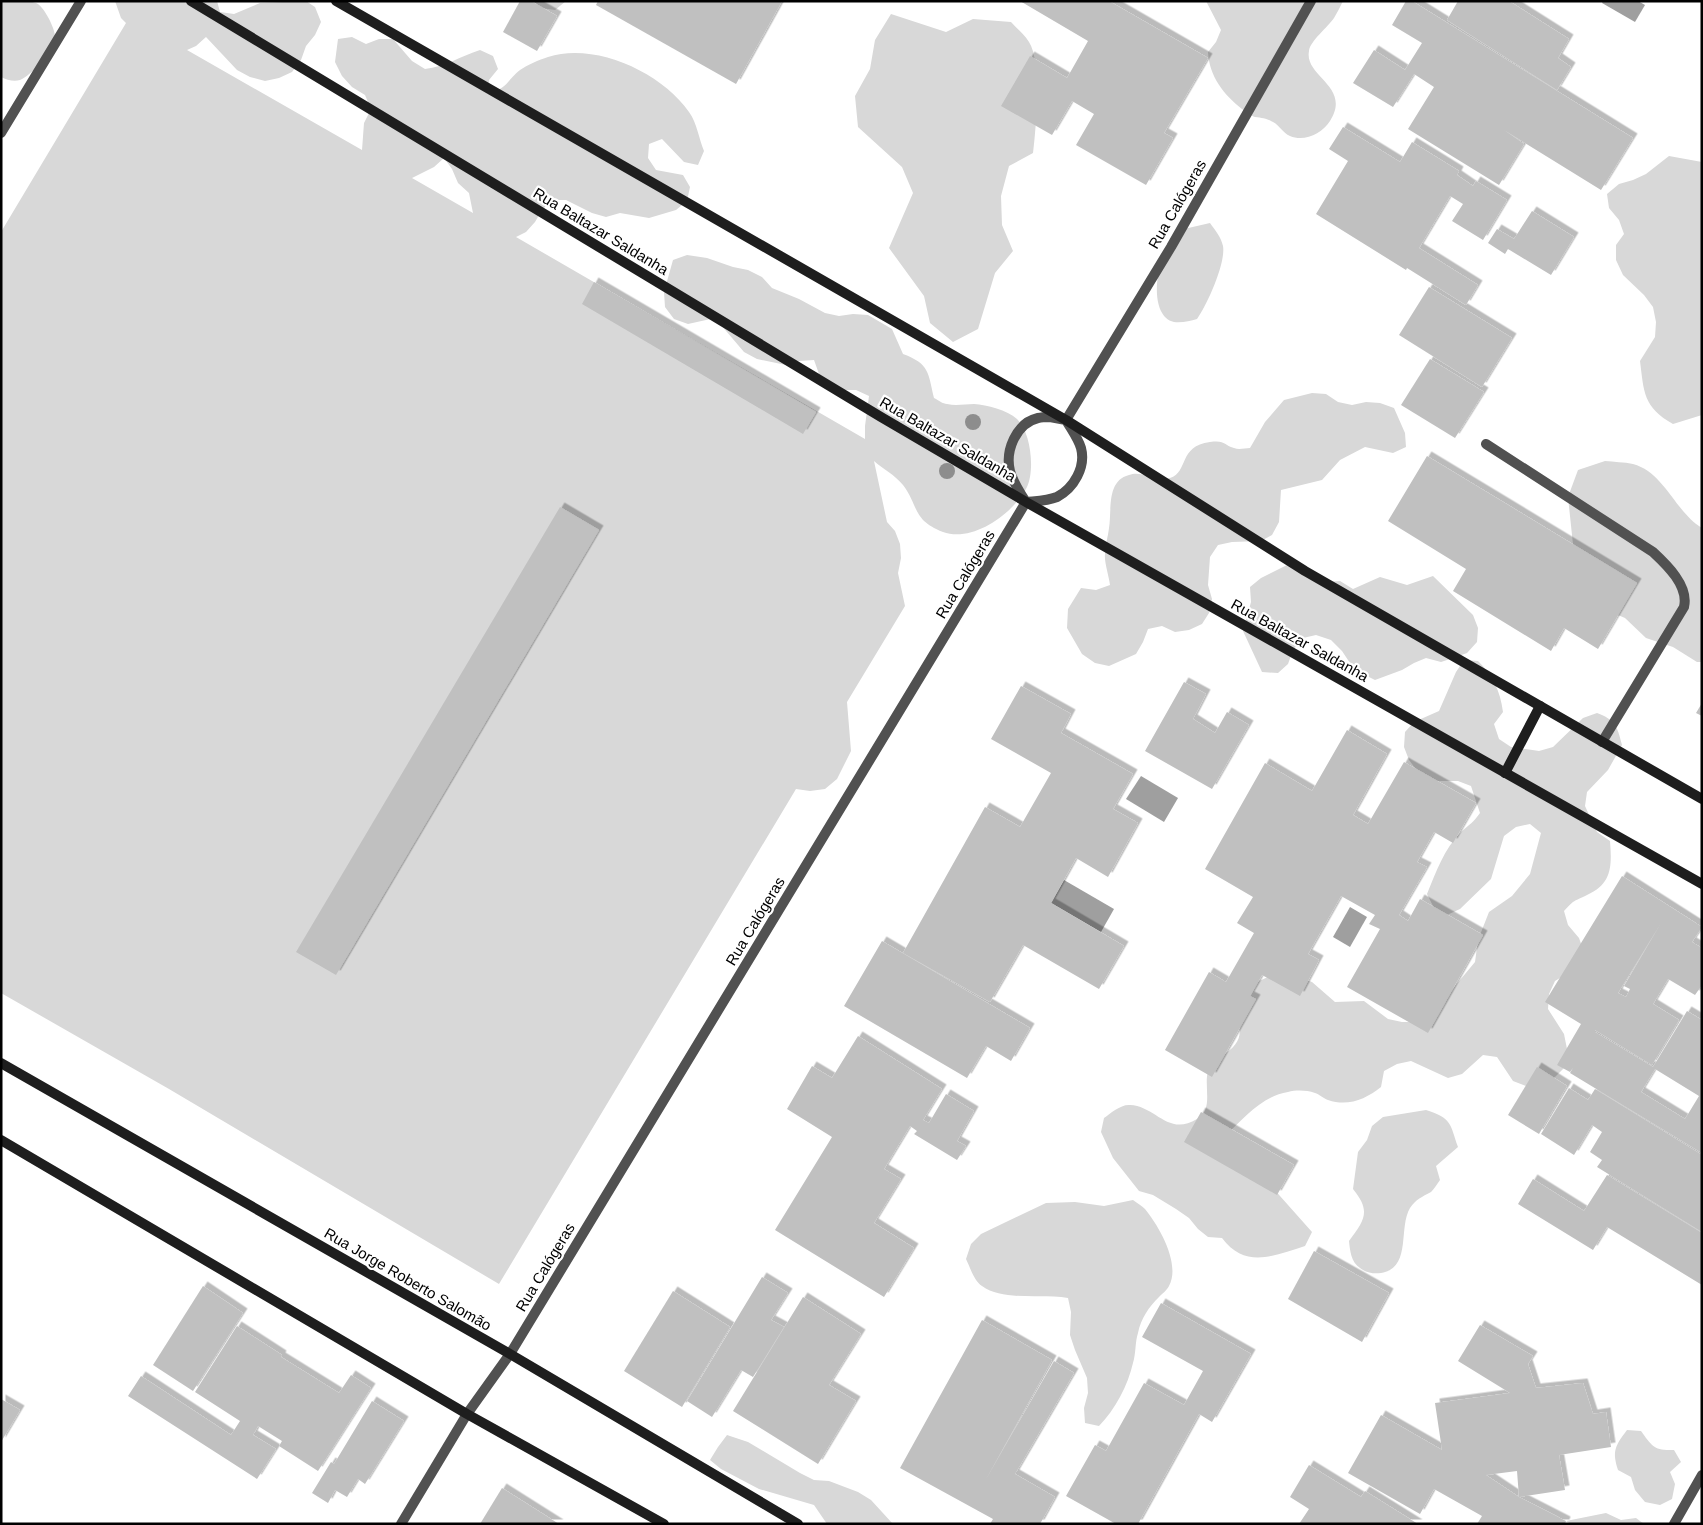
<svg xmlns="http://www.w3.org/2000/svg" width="1703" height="1525" viewBox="0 0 1703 1525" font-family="Helvetica,sans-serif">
<defs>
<filter id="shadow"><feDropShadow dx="4.5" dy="-4.5" stdDeviation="0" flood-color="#0004"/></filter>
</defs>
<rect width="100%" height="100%" fill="#fff"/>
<g fill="#d8d8d8" fill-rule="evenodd">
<path d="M 1,1 C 12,1 26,0 36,3 C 44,6 57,31 55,40 C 53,51 31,76 20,80 C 14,82 7,80 1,77 Z"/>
<path d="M 115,1 L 217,1 L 220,12 L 234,14 L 260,3 L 306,1 L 315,7 L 321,22 L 315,35 L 306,46 L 301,60 L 292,72 L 279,78 L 265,81 L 250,77 L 237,70 L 206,37 L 196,46 L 187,50 L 362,150 L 364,123 L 371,109 L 365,95 L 352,87 L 342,76 L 335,62 L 338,39 L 352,37 L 366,44 L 379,39 L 393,39 L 412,61 L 425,69 C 445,67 461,56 480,50 L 493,56 L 498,69 L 489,80 L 487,94 C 509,88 505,82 520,70 C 527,65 539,60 548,57 C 595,42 661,72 689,112 C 697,123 699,139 704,151 L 698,165 L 684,162 L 662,139 L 649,144 L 648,158 L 656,170 L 683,175 L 690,187 L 687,201 L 676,210 L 649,218 L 620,213 L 606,217 L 592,213 L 566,200 L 552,200 L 542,210 L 535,222 L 526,232 L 516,237 L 865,439 L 865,426 L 869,396 L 856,390 L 841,390 L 819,374 L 814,360 L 799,361 L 786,365 L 757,359 L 744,352 L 715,318 L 688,324 L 674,319 L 665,307 L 664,292 L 673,260 L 687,255 L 707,258 L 733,267 L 748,270 L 762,277 L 772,288 L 799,299 L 825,313 L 839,316 L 853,314 L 868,315 L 892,329 L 903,354 C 930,364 928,373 934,398 C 938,400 943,404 947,404 C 956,406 965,404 974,404 C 987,405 1007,410 1017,419 C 1031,432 1035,470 1027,487 C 1014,513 973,543 943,532 C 912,520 919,506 903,485 C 895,475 883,469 874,461 L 887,522 L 895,531 L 900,544 L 901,558 L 898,573 L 905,606 L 847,702 L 851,751 L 837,779 L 825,789 L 810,791 L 796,789 L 499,1284 L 169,1089 L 1,993 L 1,232 L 126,23 L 121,18 ZM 444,158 L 452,169 L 458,183 L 469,193 L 473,213 L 412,178 L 434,167 Z"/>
<polygon points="533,1 566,1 555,10 541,8"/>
<path d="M 1206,1 L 1343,1 C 1340,7 1337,13 1334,18 C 1328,27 1310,41 1309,51 C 1304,77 1352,86 1330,121 C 1322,134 1304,142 1290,136 C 1283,133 1279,125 1273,122 C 1266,118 1262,118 1255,117 C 1251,116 1246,111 1242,109 C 1224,95 1209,76 1208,52 L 1216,42 L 1221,30 Z"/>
<path d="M 891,14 L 946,32 L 973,19 L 1011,22 C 1016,28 1024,34 1029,42 C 1042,62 1036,128 1033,153 L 1009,166 L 1001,196 L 1002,225 L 1013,251 L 995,273 L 978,329 L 953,342 L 930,323 L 924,296 L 889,248 L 913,193 L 902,167 L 858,127 L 855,96 L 870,69 L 875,40 Z"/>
<path d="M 1669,156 L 1702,162 L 1702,415 L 1673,424 C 1643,407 1644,392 1640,361 L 1655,337 L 1656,322 L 1653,307 L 1644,295 L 1623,275 L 1616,260 L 1616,245 L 1624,234 L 1619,220 L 1609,208 L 1607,194 L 1619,184 L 1633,180 L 1646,174 Z"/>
<path d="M 1210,223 C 1215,230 1221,237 1223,246 C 1226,263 1207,305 1197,319 C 1190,321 1182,323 1174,322 C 1152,317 1155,277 1162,262 C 1167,251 1177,240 1184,229 Z"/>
<path d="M 1312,393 L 1326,394 L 1338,402 L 1352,405 L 1366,402 L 1380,403 L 1394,408 L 1405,433 L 1406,447 L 1393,453 L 1365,447 L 1340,460 L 1322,480 L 1281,490 L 1279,522 L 1272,535 L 1261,541 L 1232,542 L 1218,545 L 1210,557 L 1208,585 L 1212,599 L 1209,613 L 1202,624 L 1189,630 L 1175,632 L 1162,626 L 1148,629 L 1143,642 L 1136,654 L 1109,666 L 1095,663 L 1082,654 L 1067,628 L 1068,609 L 1081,588 L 1096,590 L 1110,585 C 1109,576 1104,562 1105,554 C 1105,546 1108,537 1109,528 C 1112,510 1106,481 1129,475 C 1144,470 1153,483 1170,478 C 1189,472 1178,446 1210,442 C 1226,440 1223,445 1234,448 C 1239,450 1245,448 1250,448 L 1265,422 L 1284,400 Z"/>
<path d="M 1605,461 C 1614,462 1624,462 1633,464 C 1664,472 1676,513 1702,528 L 1702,662 L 1697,662 L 1673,647 L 1646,638 L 1625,618 L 1599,607 L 1574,554 L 1568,497 L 1578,470 Z"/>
<polygon points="1287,565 1326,582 1340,581 1353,589 1380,577 1407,585 1433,576 1473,615 1478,628 1477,642 1467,653 1453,658 1441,662 1426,658 1414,663 1402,670 1375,680 1361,673 1350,663 1342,651 1331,640 1316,635 1303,638 1293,650 1288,664 1278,673 1262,672 1243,631 1251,602 1250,587 1261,578"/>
<path d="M 1464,660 L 1478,661 C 1493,676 1500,690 1503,712 L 1494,724 L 1499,739 L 1511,747 L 1539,751 L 1553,747 L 1583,718 L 1597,713 C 1615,720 1617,725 1622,745 L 1608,770 L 1587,792 L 1585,806 L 1597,832 L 1610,841 C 1612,866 1612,884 1587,895 C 1573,902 1575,899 1564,911 L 1568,925 L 1579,938 L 1584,952 L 1579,966 L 1555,981 L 1549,994 L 1548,1009 L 1564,1034 L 1567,1049 L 1568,1064 L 1554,1078 L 1526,1086 L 1513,1081 L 1497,1057 L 1483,1055 L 1462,1074 L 1448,1078 L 1411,1061 L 1397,1064 L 1384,1071 L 1381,1087 C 1366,1099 1348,1107 1328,1100 C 1323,1098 1319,1094 1315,1093 C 1306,1090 1296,1090 1288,1092 C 1262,1096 1244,1118 1226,1135 L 1312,1232 L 1305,1246 C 1274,1256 1245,1269 1222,1238 L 1208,1237 L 1198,1229 L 1189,1218 L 1176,1209 L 1153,1195 L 1139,1191 L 1113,1158 L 1101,1132 L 1104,1118 C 1111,1113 1121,1104 1130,1105 C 1156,1106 1168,1137 1197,1119 C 1217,1107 1199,1080 1212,1063 C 1215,1061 1219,1059 1222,1056 C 1237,1045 1243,1039 1238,1019 L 1257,982 L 1270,976 L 1298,977 L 1312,982 L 1335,1002 L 1364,1001 L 1388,1019 L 1402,1022 L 1416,1022 L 1430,1016 L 1475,962 L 1478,940 L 1489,912 L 1512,896 L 1530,874 L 1541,833 L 1530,824 L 1516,827 L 1504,836 L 1491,879 L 1460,909 L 1447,915 L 1434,908 L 1427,894 C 1436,872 1444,849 1461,832 C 1470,824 1473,823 1480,813 L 1471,786 L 1458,781 L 1429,781 L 1418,772 L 1409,760 L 1404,747 L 1405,732 L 1414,722 L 1439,711 L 1456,672 Z"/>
<path d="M 1426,1110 C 1452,1118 1450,1124 1458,1147 L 1436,1166 L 1440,1180 C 1437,1184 1434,1189 1431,1192 C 1422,1197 1416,1199 1410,1208 C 1398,1228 1412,1268 1381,1273 C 1374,1274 1366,1273 1360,1268 C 1351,1262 1350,1251 1349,1241 C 1365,1220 1371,1211 1353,1189 L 1358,1152 L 1367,1140 L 1372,1126 L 1383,1117 Z"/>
<path d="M 1133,1200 C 1137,1203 1142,1206 1145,1209 C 1159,1226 1181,1264 1169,1286 C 1167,1290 1162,1294 1159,1297 C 1149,1307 1141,1318 1138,1333 C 1135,1342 1136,1353 1133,1363 C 1128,1385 1115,1410 1099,1426 L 1085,1423 L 1084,1408 L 1088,1393 L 1087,1378 L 1075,1350 L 1070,1335 L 1071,1312 L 1068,1298 C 1042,1293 1004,1302 982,1286 C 974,1281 970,1267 966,1259 L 971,1244 L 981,1234 L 1046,1203 L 1075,1202 L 1104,1206 Z"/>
<path d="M 1627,1430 L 1641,1431 C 1652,1446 1654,1451 1674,1450 L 1681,1462 L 1670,1472 L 1675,1484 L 1672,1499 L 1660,1505 L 1645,1502 L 1635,1490 L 1631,1477 L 1618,1470 C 1612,1451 1615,1446 1627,1430 Z"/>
<polygon points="727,1435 748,1442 800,1473 814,1480 829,1481 858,1492 871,1500 893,1524 827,1524 814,1505 759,1489 721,1469 710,1460 718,1447"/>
<polygon points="1606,1513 1621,1520 1636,1518 1644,1524 1571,1524 1566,1521"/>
</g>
<g fill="#9f9f9f">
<polygon points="1603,1 1638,1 1645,5 1635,22 1602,3"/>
<polygon points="1141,776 1178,798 1164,822 1126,799"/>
<polygon points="1064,880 1114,909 1101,932 1051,903"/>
<polygon points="1350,907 1367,917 1350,947 1333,937"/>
</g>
<g fill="#c0c0c0" fill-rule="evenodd" filter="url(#shadow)">
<polygon points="520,1 531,1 557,16 537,51 503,32"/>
<polygon points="598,1 782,1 736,84 596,5"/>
<polygon points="1020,1 1109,1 1208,58 1164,133 1173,138 1146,185 1076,145 1094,114 1072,101 1052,135 1001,106 1030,56 1067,78 1088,41"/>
<polygon points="1406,1 1412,1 1633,138 1601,190 1504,130 1524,144 1499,185 1408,129 1434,87 1414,74 1393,107 1353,83 1374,50 1405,70 1422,43 1392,25"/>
<polygon points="1458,1 1509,1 1569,39 1558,58 1571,67 1557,90 1447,20"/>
<polygon points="1343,127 1400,162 1412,142 1459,171 1457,175 1473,186 1476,181 1507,200 1483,240 1452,221 1463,204 1450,196 1419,248 1478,285 1466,305 1407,268 1406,270 1316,214 1348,161 1329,149"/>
<polygon points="1532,211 1574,237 1551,275 1508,249 1505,254 1488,243 1497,229 1514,239"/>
<polygon points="594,282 816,412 803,434 582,304"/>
<polygon points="1429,287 1512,338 1482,387 1399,335"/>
<polygon points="1430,359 1484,392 1455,438 1401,405"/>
<polygon points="1427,456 1637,583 1598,649 1564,628 1551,651 1453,591 1466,569 1388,521"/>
<polygon points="560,507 599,530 336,975 296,952"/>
<polygon points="1184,682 1206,694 1193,719 1215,733 1227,712 1249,725 1212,789 1145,751"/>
<polygon points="1021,686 1071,714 1061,733 1133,774 1113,809 1138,823 1108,877 1076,858 1051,903 1124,946 1099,989 1023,945 990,1002 903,953 985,807 1020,827 1051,773 991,739"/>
<polygon points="1702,703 1702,716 1696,713"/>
<polygon points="1347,730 1387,754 1353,815 1368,824 1404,762 1476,803 1453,843 1434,832 1417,862 1427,867 1399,915 1408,921 1420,899 1483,935 1428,1033 1347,987 1380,929 1369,924 1375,915 1341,896 1308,954 1319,960 1300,996 1262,975 1250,996 1256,999 1212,1077 1165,1050 1209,972 1226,982 1254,933 1237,923 1253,897 1205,869 1265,763 1312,791"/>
<path d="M 1622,876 L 1702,927 L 1692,942 L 1702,948 L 1702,985 L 1695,995 L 1668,979 L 1653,1004 L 1679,1020 L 1652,1065 L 1595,1030 L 1595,1032 L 1653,1067 L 1687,1011 L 1702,1020 L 1702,1153 L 1570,1073 L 1573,1068 L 1570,1072 L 1557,1065 L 1581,1024 L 1545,1002 ZM 1661,923 L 1624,986 L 1630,989 L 1626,997 L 1618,993 ZM 1655,1069 L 1699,1096 L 1685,1119 L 1641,1092 Z"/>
<polygon points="882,941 1030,1028 1011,1061 986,1046 967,1078 844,1006"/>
<polygon points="858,1036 942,1089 923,1120 929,1123 946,1094 974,1111 957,1141 966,1146 957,1160 914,1134 917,1131 910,1126 884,1169 901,1179 874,1223 914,1248 884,1297 775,1230 832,1137 787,1109 812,1066 832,1078"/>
<polygon points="1537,1067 1567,1086 1539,1134 1508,1115"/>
<polygon points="1569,1088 1588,1100 1595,1089 1702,1155 1702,1232 1597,1167 1602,1160 1590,1152 1602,1132 1592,1125 1574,1155 1541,1134"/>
<polygon points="1201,1112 1294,1165 1277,1195 1184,1142"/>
<polygon points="1607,1175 1702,1233 1702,1285 1607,1227 1593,1250 1518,1204 1533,1179 1584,1211"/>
<polygon points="1314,1251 1389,1293 1362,1342 1288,1299"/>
<polygon points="762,1277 788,1293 771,1320 784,1327 753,1377 741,1370 712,1417 687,1401"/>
<polygon points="203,1286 243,1313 193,1391 153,1365"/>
<polygon points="673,1291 730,1327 682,1407 624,1371"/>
<polygon points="803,1297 861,1334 829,1385 856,1401 818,1464 733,1411"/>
<polygon points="1161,1303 1251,1354 1212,1422 1199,1414 1138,1524 1116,1524 1066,1496 1095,1445 1106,1451 1144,1383 1184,1405 1203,1371 1142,1337"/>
<polygon points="982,1320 1052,1360 985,1481 1054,1361 1074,1373 1015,1474 1055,1497 1040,1524 990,1524 993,1519 900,1468"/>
<path d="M 1480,1325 L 1533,1356 L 1528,1364 L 1536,1388 L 1583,1383 L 1593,1414 L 1606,1412 L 1611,1447 L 1559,1455 L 1565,1490 L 1519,1497 L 1566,1521 L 1565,1524 L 1477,1524 L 1482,1516 L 1434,1489 L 1420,1514 L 1348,1473 L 1381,1415 L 1442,1450 L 1435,1403 L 1510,1393 L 1458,1361 ZM 1517,1471 L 1519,1497 L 1486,1475 Z"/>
<polygon points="237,1326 282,1355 281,1357 339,1393 351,1375 371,1388 318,1471 279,1446 282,1441 258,1426 253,1435 276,1449 257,1479 128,1396 141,1376 231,1435 240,1421 195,1392"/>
<polygon points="1,1399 20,1410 1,1442"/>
<polygon points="372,1401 404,1421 365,1484 358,1479 347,1497 335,1490 328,1503 312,1493 331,1462 334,1464"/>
<polygon points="1309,1465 1361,1497 1365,1491 1418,1524 1299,1524 1309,1509 1290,1497"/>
<polygon points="502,1488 559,1524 480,1524"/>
</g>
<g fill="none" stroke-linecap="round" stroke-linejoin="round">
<g stroke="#515151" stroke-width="10">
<polyline points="1,133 81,1"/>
<path d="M 1486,444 L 1653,552 C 1667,565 1689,586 1684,607 L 1602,742"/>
<polyline points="401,1524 467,1414 510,1354 1026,502"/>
</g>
<g stroke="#515151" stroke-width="10">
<path d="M 1050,417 L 1066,420 C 1071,429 1078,438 1081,448 C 1086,467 1074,488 1057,497 C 1047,501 1036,501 1026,502 C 1020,493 1013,482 1010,471 C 1005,451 1016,423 1038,418 C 1042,417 1046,417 1050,417 Z"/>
<polyline points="1066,420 1171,247 1311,1"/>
<polyline points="1674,1524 1702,1475"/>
</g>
<g stroke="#1e1e1e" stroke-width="10">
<polyline points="191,1 881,417 1026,502 1702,884"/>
<polyline points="336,1 1066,420 1305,571 1702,799"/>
<polyline points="1505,773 1540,706"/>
<polyline points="1,1063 510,1354 798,1524"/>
<polyline points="1,1140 467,1414 664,1524"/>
</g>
</g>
<g fill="#8d8d8d">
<circle cx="973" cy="422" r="8"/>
<circle cx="947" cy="471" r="8"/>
</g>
<g text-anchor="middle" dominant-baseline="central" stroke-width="4.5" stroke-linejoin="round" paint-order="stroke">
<g font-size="15" fill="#000" stroke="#fff">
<text transform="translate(1177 204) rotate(-60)">Rua Calógeras</text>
<text transform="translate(601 231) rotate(31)">Rua Baltazar Saldanha</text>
<text transform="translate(948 439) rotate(30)">Rua Baltazar Saldanha</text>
<text transform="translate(965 574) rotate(-59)">Rua Calógeras</text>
<text transform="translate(1300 640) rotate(29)">Rua Baltazar Saldanha</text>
<text transform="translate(755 921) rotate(-59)">Rua Calógeras</text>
<text transform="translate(545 1267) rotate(-59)">Rua Calógeras</text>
<text transform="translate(408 1279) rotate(30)">Rua Jorge Roberto Salomão</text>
</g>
</g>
<rect width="1703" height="1525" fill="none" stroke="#000000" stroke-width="5"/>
</svg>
